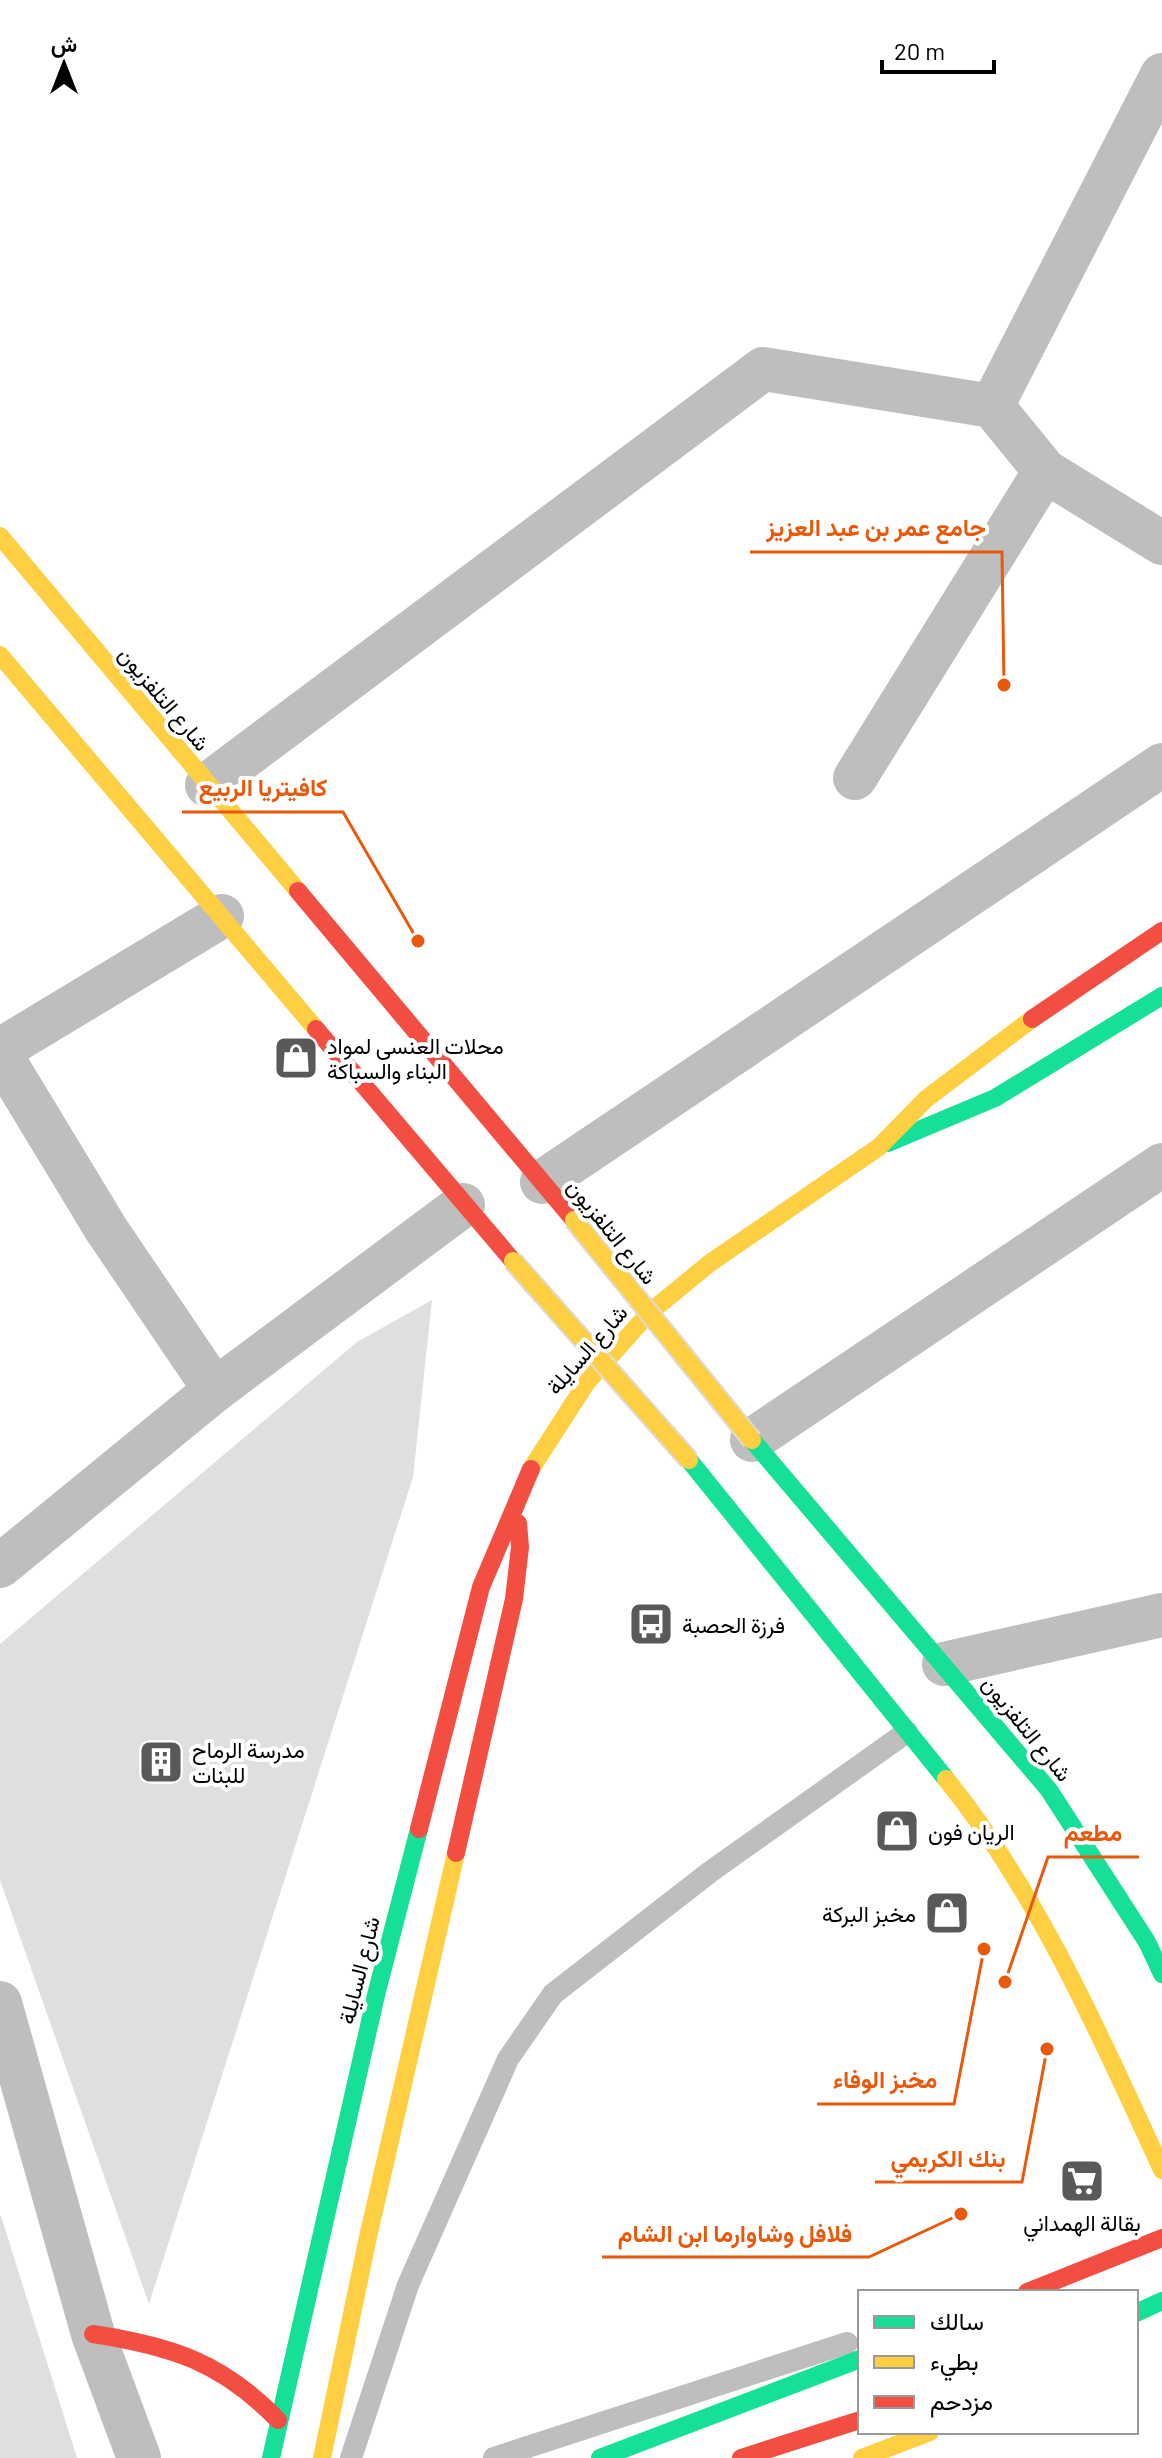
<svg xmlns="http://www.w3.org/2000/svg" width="1162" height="2458" viewBox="0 0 1162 2458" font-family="Barlow,Vazirmatn,sans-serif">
<rect width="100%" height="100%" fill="#fff"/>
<g fill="#dfdfdf">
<polygon points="432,1300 413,1477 149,2304 0,1880 0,1644 357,1342"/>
<polygon points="0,2216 1,2216 77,2458 0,2458"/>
</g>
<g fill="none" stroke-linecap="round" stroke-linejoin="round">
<g stroke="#bebebe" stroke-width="22">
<polyline points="351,2458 408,2285 508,2059 553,1994 710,1872 907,1732"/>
<polyline points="494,2458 847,2343"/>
</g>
<g stroke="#bebebe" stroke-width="44">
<polyline points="992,406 1162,75"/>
<polyline points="855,778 1045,471"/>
<polyline points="207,785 763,369 992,406 1045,471 1162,543"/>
<polyline points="0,1050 222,916"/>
<polyline points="0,1054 106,1229 215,1390"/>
<polyline points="542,1182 1162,765"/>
<polyline points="752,1440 1162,1165"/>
<polyline points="0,1566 215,1390 463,1205"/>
<polyline points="944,1664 1162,1615"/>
<polyline points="0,2003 93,2334 139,2458"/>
</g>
<g stroke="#16e098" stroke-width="18">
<polyline points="888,1143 995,1098 1162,996"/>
<polyline points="752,1440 1049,1790 1147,1942 1162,1974"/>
<polyline points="689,1460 946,1779"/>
<polyline points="1136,2313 1162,2301"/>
<polyline points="271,2458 376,1995 419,1829"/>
<polyline points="600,2458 860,2359"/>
</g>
<g stroke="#ffcf43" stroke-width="18">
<polyline points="0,536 298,891"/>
<polyline points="0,655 316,1029"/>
<polyline points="531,1469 587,1382 649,1313 710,1263 879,1147 926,1099 1032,1019"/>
<path d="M 946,1779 C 1037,1891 1102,2039 1162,2170"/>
<polyline points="322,2458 368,2237 456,1853"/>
<polyline points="862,2458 930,2432"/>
</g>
<g stroke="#f24e42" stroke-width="18">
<polyline points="298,891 574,1220"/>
<polyline points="1032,1019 1162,931"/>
<polyline points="316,1029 513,1261"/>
<polyline points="419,1829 481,1587 531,1469"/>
<polyline points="456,1853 514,1599 520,1547 518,1523"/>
<polyline points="1027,2292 1162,2238"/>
<path d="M 93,2334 C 171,2346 222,2362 278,2420"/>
<polyline points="741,2458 860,2420"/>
</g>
<g stroke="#dbdbdb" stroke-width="22" stroke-linecap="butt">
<g id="slow-bridge">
<polyline points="574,1220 752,1440"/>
<polyline points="513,1261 689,1460"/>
</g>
</g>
<use href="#slow-bridge" stroke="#ffcf43" stroke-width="18"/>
</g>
<defs>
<g id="shop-square" transform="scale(2.3)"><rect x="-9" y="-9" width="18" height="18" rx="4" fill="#595959" stroke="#fff"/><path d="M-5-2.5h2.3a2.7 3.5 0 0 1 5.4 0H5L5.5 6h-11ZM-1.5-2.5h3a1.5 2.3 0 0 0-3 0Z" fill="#fff"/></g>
<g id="bus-square" transform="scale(2.3)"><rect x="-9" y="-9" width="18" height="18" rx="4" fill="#595959" stroke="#fff"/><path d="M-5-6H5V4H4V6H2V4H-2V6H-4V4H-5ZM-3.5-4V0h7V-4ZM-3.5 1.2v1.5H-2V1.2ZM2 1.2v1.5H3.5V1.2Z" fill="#fff"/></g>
<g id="building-square" transform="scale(2.3)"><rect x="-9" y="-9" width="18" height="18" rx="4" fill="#595959" stroke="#fff"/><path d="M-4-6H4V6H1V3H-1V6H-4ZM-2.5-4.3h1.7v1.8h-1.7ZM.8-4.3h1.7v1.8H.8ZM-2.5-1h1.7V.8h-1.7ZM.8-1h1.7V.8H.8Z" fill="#fff"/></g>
<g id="supermarket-square" transform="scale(2.3)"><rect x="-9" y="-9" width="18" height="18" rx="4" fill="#595959" stroke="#fff"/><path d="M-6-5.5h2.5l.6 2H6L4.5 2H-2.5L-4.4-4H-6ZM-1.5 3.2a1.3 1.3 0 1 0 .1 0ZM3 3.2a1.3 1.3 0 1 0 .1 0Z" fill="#fff"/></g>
</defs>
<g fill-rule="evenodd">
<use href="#shop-square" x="296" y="1058"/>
<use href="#bus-square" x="651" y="1624"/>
<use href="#building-square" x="161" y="1762"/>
<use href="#shop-square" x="897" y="1831"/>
<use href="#shop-square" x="947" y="1913"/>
<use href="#supermarket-square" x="1082" y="2181"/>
</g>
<g text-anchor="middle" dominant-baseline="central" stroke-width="8" stroke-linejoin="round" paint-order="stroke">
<g font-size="22" fill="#000" stroke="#fff">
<text transform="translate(165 698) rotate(50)">شارع التلفزيون</text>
<text transform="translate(613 1231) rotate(51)">شارع التلفزيون</text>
<text transform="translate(586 1349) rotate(-49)">شارع السايلة</text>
<text transform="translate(1028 1728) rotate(51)">شارع التلفزيون</text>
<text transform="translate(358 1970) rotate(-76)">شارع السايلة</text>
</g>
<g font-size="22" fill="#000" stroke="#fff" text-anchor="start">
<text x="327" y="1045">محلات العنسي لمواد<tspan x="327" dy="25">البناء والسباكة</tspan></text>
<text x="682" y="1624">فرزة الحصبة</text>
<text x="192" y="1749">مدرسة الرماح<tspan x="192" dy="25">للبنات</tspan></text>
<text x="928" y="1831">الريان فون</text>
<text x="916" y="1913" text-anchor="end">مخبز البركة</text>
<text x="1082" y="2222" text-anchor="middle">بقالة الهمداني</text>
</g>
</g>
<path fill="none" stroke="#e8590c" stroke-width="3" d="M1004 685L1002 552H750M418 941L343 812H182M1005 1982L1048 1857H1139M984 1949L954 2104H817M1047 2049L1022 2182H875M961 2214L869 2257H602"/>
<g fill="#e8590c" stroke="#fff" stroke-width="3">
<circle cx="1004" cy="685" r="8"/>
<circle cx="418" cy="941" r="8"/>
<circle cx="1005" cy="1982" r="8"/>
<circle cx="984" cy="1949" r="8"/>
<circle cx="1047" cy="2049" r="8"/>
<circle cx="961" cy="2214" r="8"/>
</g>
<g font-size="24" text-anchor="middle" font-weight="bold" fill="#e8590c" stroke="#fff" stroke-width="8" stroke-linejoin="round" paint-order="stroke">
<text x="876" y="536">جامع عمر بن عبد العزيز</text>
<text x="263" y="796">كافيتريا الربيع</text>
<text x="1093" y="1841">مطعم</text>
<text x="885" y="2088">مخبز الوفاء</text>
<text x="948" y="2167">بنك الكريمي</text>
<text x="735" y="2242">فلافل وشاوارما ابن الشام</text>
</g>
<rect x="858" y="2290" width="280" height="144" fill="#ffffff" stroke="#999999" stroke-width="2"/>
<rect x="874" y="2316" width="40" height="12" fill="#16e098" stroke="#999999" stroke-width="2"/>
<text x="930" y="2330" font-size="24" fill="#000000">سالك</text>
<rect x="874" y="2356" width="40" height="12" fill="#ffcf43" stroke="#999999" stroke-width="2"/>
<text x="930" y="2370" font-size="24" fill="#000000">بطيء</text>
<rect x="874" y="2396" width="40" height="12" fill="#f24e42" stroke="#999999" stroke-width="2"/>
<text x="930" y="2410" font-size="24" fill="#000000">مزدحم</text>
<g transform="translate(64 64)" stroke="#ffffff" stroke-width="6" paint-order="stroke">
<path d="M0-6L14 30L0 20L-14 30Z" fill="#000000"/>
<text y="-12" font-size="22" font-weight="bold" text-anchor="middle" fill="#000000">ش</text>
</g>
<path d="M882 60v12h112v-12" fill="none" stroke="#000000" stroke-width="4"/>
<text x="894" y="60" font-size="24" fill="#000000" stroke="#ffffff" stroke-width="6" paint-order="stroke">20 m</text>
</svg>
